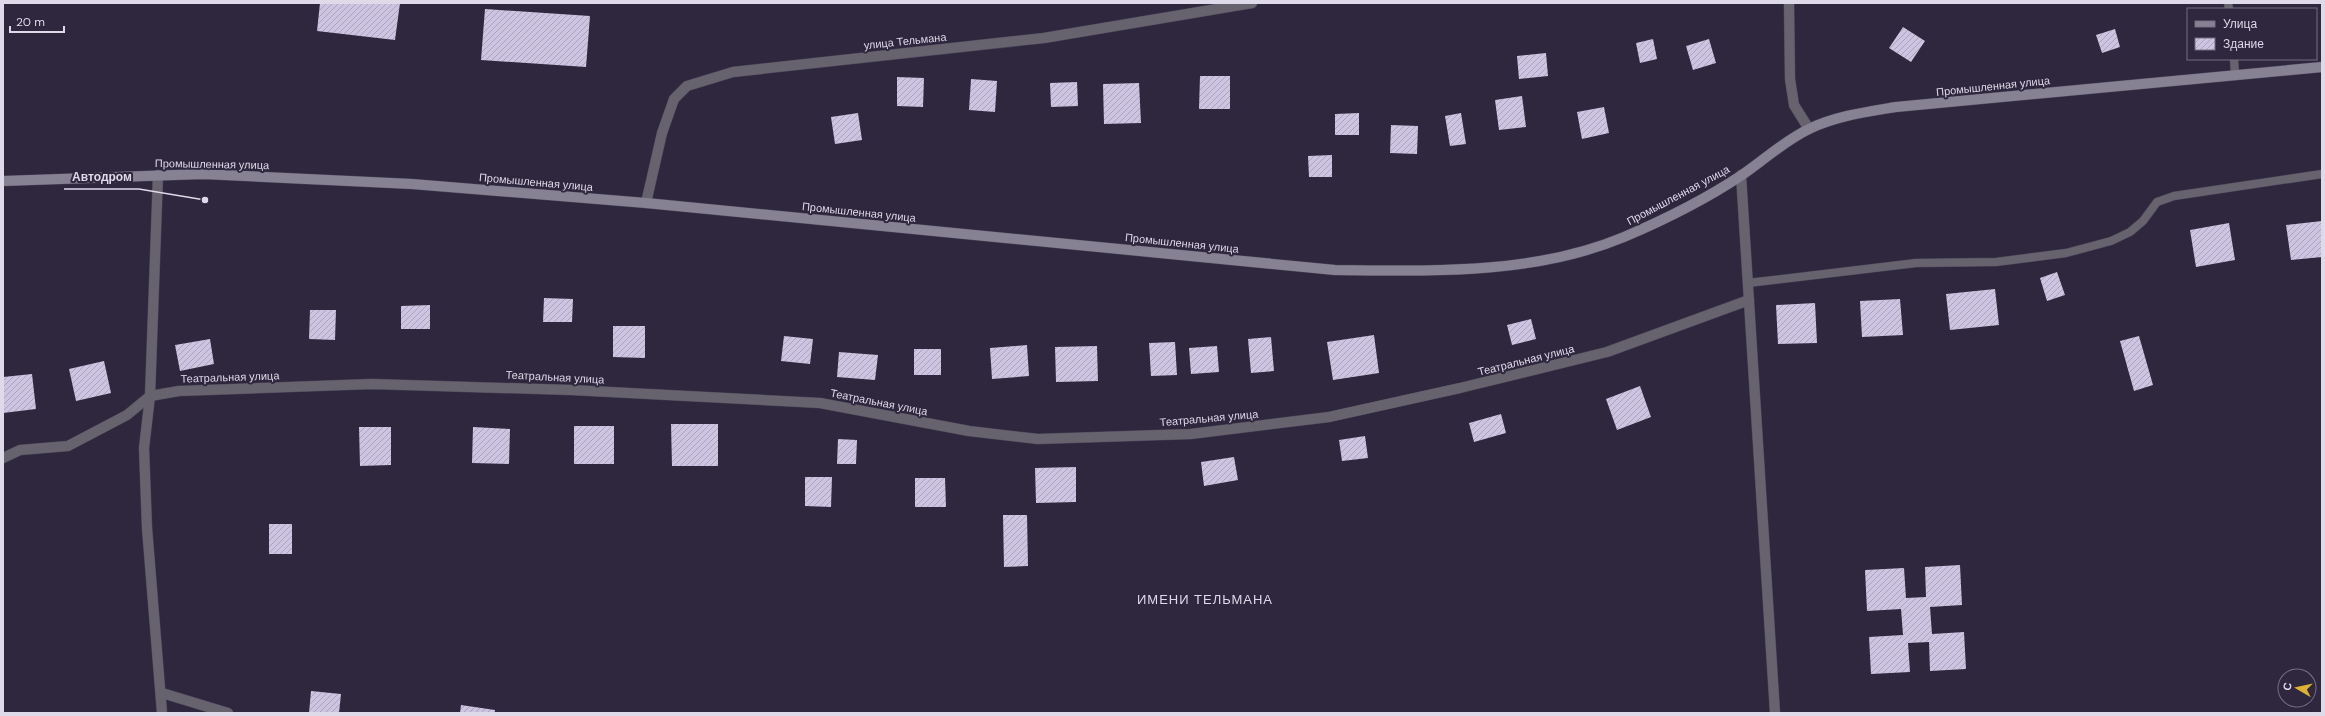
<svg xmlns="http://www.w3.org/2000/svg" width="2325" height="716" viewBox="0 0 2325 716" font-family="'DM Sans',sans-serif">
<defs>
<pattern id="building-hatch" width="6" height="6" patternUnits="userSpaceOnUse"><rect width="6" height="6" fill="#ccc4e0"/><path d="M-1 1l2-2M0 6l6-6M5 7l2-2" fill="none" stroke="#aaa3ba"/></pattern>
</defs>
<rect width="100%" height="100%" fill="#2e273d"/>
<g fill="url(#building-hatch)">
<polygon points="320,3 400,3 395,40 317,31"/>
<polygon points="485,9 590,16 586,67 481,60"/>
<polygon points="1903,27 1925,41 1911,62 1889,48"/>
<polygon points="2115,29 2120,47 2102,53 2096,35"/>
<polygon points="1653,39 1657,59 1640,63 1636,43"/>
<polygon points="1709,39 1716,63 1693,70 1686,46"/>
<polygon points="1546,53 1548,76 1519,79 1517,56"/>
<polygon points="1200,76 1230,76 1230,109 1199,109"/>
<polygon points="897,77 924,78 923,107 897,106"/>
<polygon points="971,79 997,81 995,112 969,110"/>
<polygon points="1077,82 1078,106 1051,107 1050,83"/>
<polygon points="1139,83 1141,123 1104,124 1103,84"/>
<polygon points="1522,96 1526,127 1499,130 1495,100"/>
<polygon points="1604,107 1609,133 1582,139 1577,112"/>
<polygon points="858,113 862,140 835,144 831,117"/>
<polygon points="1359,113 1359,135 1335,135 1335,114"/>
<polygon points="1461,113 1466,144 1450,146 1445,116"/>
<polygon points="1391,125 1418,126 1417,154 1390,153"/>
<polygon points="1332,155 1332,177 1309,177 1308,156"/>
<polygon points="2322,221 2322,257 2291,260 2286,225"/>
<polygon points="2229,223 2235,260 2196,267 2190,230"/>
<polygon points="2057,272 2065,295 2047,301 2040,278"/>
<polygon points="1995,289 1999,325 1950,330 1946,294"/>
<polygon points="544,298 573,299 572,322 543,322"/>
<polygon points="1900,299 1903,335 1862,337 1860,301"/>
<polygon points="1815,303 1817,343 1778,344 1776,305"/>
<polygon points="430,305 430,329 401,329 401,306"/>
<polygon points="310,310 336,310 335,340 309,339"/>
<polygon points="1531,319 1536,339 1512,345 1507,325"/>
<polygon points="613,326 645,326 645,358 613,357"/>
<polygon points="1374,335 1379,373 1333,380 1327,342"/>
<polygon points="784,336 813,339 810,364 781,361"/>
<polygon points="2139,336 2153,385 2134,391 2120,341"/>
<polygon points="1271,337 1274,371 1251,373 1248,339"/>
<polygon points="210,339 214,364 180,371 175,345"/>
<polygon points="1175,342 1177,375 1151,376 1149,343"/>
<polygon points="1027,345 1029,376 992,379 990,348"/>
<polygon points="1097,346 1098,381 1056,382 1055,347"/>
<polygon points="1217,346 1219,372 1191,374 1189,348"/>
<rect x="914" y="349" width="27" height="26"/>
<polygon points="839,352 878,355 875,380 837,377"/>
<polygon points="104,361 111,393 76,401 69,369"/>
<polygon points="32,374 36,409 3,413 3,377"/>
<polygon points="1640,386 1651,417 1617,430 1606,399"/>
<polygon points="1501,414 1506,433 1474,442 1469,423"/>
<polygon points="671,424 718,424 718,466 672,466"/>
<rect x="574" y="426" width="40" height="38"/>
<polygon points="359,427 391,427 391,465 360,466"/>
<polygon points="473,427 510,429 509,464 472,463"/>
<polygon points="1365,436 1368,458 1342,461 1339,440"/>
<polygon points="838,439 857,440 856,464 837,464"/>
<polygon points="1234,457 1238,480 1204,486 1201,462"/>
<polygon points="1076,467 1076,502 1036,503 1035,468"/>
<polygon points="805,477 832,477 831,507 805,506"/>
<polygon points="915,478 945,478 946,507 915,507"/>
<polygon points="1003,515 1027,515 1028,566 1004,567"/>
<rect x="269" y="524" width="23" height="30"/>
<polygon points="1960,565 1962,605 1930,607 1932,634 1964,632 1966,669 1930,671 1929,642 1908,643 1910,672 1871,674 1869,637 1903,635 1901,609 1867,611 1865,570 1904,568 1906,598 1926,597 1925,567"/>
<polygon points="311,691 341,694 339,713 309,713"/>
<polygon points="461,705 495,710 495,713 460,713"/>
</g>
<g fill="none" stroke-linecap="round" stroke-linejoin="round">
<g stroke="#4a4459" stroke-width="9">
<g id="lane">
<polyline points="2228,3 2229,9"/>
<polyline points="2234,59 2235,74"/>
<polyline points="1748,283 1916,263 1996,262 2066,253 2111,241 2130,232 2143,221 2157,202 2174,196 2322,174"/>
</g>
</g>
<g stroke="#4a4459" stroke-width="11">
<g id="street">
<polyline points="1789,3 1790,79 1794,105 1809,129"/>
<polyline points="158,175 150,396 144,448 147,528 162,713"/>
<polyline points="1741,175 1775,713"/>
<polyline points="646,203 662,133 674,99 687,86 733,72 1044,38 1252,3"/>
<polyline points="3,458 20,450 68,446 127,415 150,396 179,391 372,384 571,390 820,403 969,431 1038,439 1191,434 1329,417 1460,388 1607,352 1749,300"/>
<polyline points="162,693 228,713"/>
</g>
</g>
<g stroke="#4a4459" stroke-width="11">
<path id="secondary" d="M 3,181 L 203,174 L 412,184 L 646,203 L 1335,270 C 1432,271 1533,275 1624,237 C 1664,220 1706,199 1742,175 C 1764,160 1784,141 1809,129 C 1836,116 1866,112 1896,107 L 2322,67"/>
</g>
<use href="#lane" stroke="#66636e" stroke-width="8"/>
<use href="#street" stroke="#66636e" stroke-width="10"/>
<use href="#secondary" stroke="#878293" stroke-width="10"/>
</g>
<g text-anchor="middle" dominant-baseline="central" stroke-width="4" stroke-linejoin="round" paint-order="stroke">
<g font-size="11" fill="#dedae9" stroke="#2e273d">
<text transform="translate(905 41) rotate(-6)">улица Тельмана</text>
<text transform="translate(1993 86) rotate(-6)">Промышленная улица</text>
<text transform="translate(212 164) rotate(1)">Промышленная улица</text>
<text transform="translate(536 182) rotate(5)">Промышленная улица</text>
<text transform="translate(1678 195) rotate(-28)">Промышленная улица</text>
<text transform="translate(859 212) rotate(6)">Промышленная улица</text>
<text transform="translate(1182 243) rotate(6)">Промышленная улица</text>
<text transform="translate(1526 360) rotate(-14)">Театральная улица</text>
<text transform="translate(230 377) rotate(-2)">Театральная улица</text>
<text transform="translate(555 377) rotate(3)">Театральная улица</text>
<text transform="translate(879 402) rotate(11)">Театральная улица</text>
<text transform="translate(1209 418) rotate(-5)">Театральная улица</text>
</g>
<g font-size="13" letter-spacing="1" fill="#dedae9" stroke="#2e273d">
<text x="1205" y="599">ИМЕНИ ТЕЛЬМАНА</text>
</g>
</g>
<path fill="none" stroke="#dedae9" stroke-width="1.5" d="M205 200L139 189H64"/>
<circle fill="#dedae9" stroke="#2e273d" stroke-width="1.5" cx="205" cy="200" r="4"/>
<g font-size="12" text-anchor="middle" font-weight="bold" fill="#dedae9" stroke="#2e273d" stroke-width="4" stroke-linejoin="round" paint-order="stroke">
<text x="102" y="181">Автодром</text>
</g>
<rect width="2325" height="716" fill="none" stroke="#dedae9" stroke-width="8"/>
<rect x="2187" y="8" width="130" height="52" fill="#2e273d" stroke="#746f82"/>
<rect x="2195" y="21" width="20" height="6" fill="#878293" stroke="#746f82"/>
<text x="2223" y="28" font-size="12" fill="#dedae9">Улица</text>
<rect x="2195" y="38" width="20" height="12" fill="url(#building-hatch)" stroke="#746f82"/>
<text x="2223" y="48" font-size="12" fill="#dedae9">Здание</text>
<g transform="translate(2297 688) rotate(279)"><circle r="19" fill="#2e273d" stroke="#746f82"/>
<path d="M0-3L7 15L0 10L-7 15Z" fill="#ddb133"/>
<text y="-6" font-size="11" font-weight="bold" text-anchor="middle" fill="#dedae9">С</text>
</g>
<path d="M10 26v6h54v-6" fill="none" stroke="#dedae9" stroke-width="2"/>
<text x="16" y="26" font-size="12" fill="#dedae9" stroke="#2e273d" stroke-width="3" paint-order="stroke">20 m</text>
</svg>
